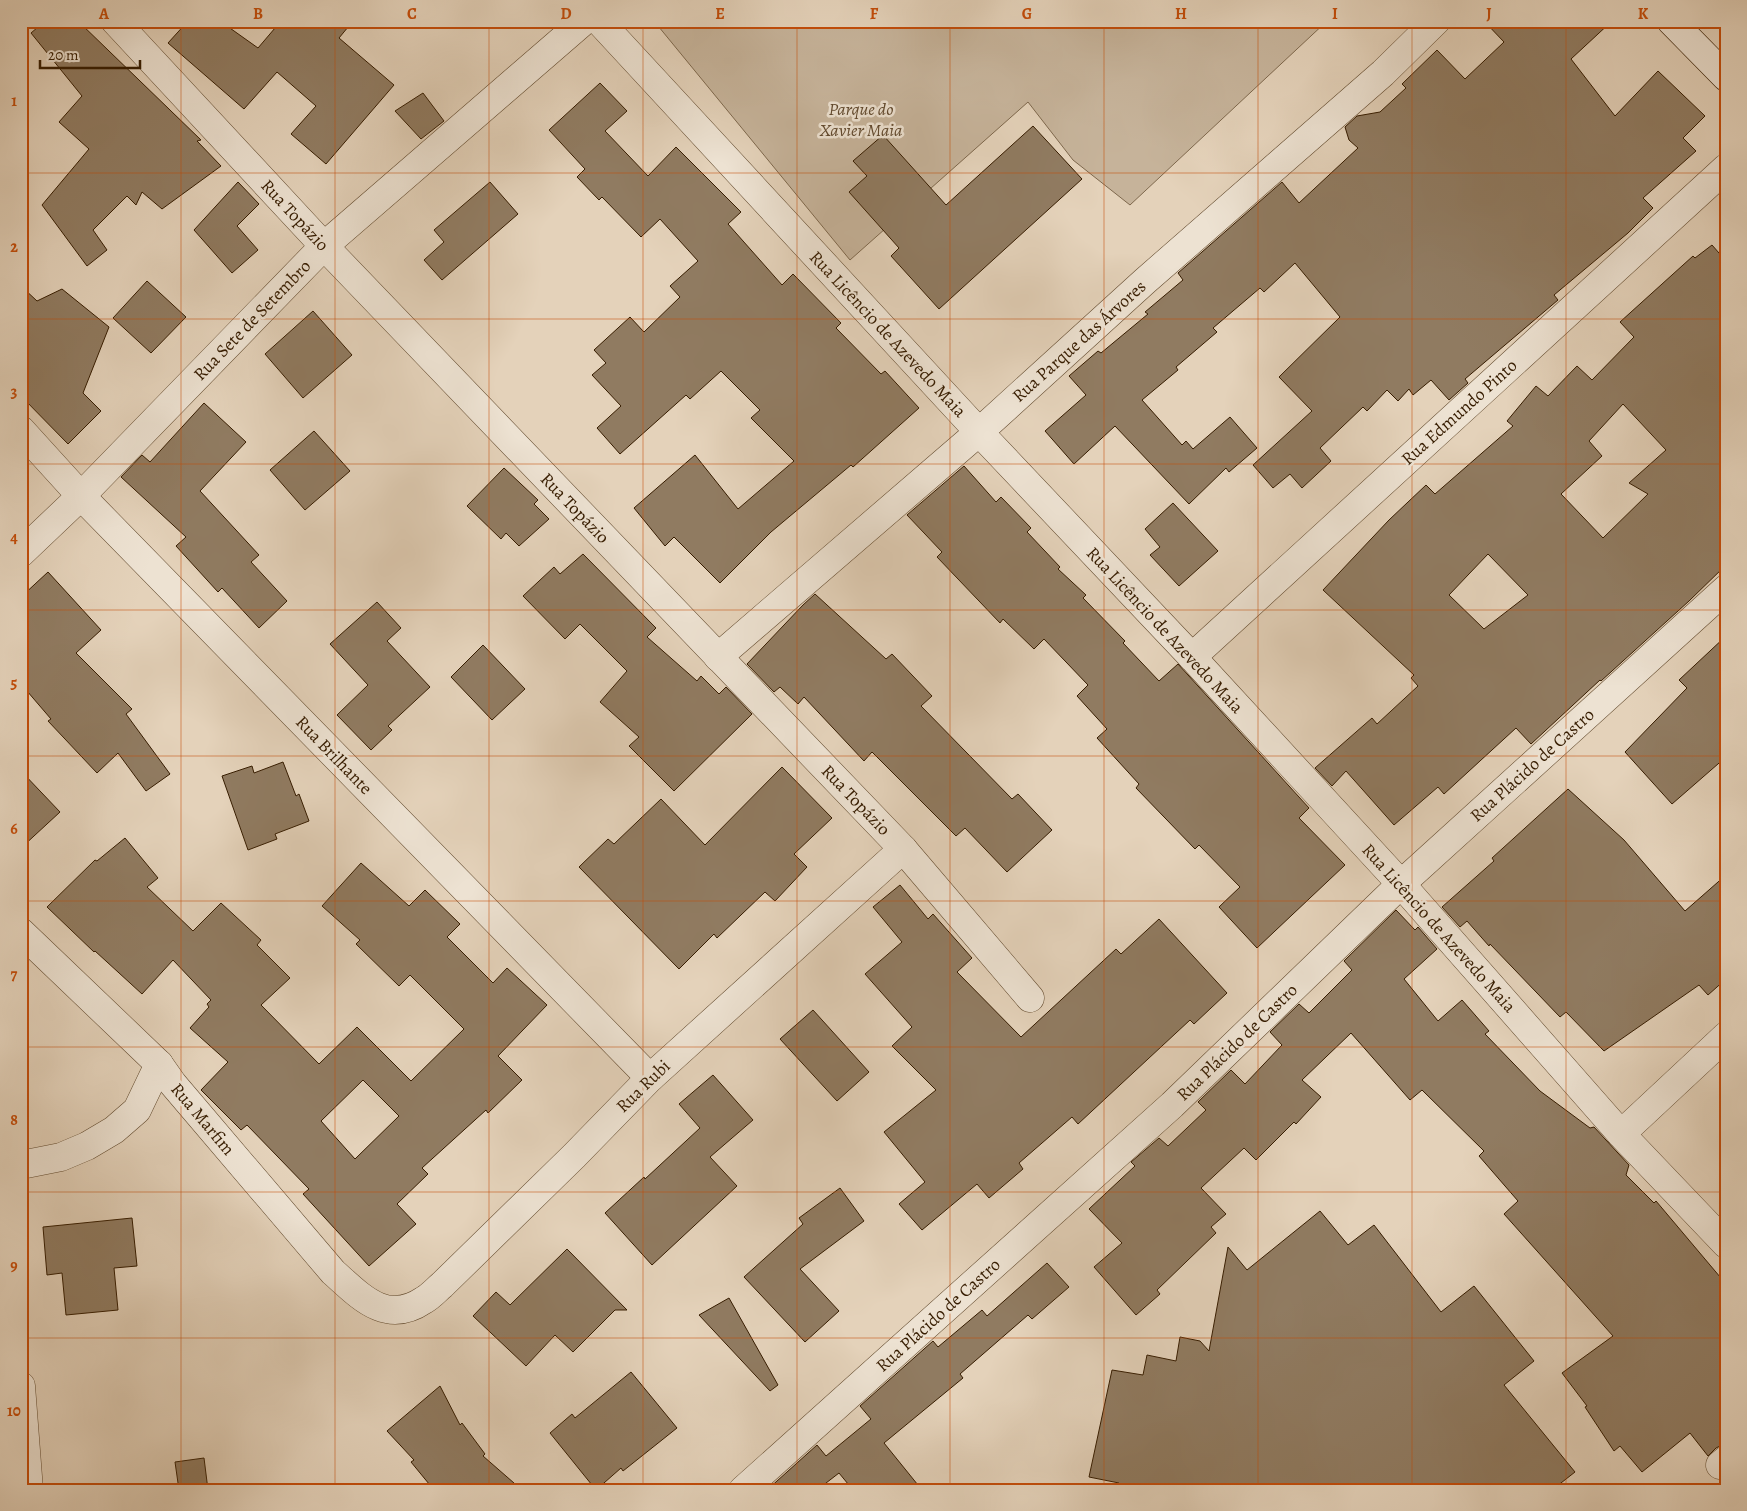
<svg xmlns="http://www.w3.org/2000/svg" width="1747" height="1511" viewBox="0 0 1747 1511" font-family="Alegreya,serif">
<rect width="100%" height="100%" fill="#e4d2ba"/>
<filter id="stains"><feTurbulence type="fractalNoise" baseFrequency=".004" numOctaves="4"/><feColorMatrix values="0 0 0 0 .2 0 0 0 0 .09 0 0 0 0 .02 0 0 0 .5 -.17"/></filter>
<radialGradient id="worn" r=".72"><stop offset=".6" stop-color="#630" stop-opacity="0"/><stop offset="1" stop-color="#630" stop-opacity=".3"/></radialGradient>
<polygon fill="#c6b39a" stroke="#7e684d" points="654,21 1327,21 1130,205 1073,160 1028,102 850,260"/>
<g fill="#907b61" stroke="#361c00" fill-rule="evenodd">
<polygon points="45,21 78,21 201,140 197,141 221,166 162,209 142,192 136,205 127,196 93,230 107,250 87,266 42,205 89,149 59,122 82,96 31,33"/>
<polygon points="188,21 220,21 258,48 281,21 353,21 339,38 394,85 326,164 291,134 316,106 277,72 244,109 168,43"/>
<polygon points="1484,21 1612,21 1571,59 1615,116 1658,71 1705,116 1683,138 1696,151 1643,198 1653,208 1628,233 1554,295 1558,300 1465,379 1468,383 1449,400 1431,380 1413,395 1409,389 1398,401 1387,390 1367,411 1363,407 1320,448 1331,461 1302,488 1290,474 1273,488 1253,465 1312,411 1279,377 1340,317 1295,263 1264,292 1260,288 1213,328 1217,332 1176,367 1178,370 1142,400 1182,445 1186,441 1193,449 1230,417 1257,448 1229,472 1226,468 1189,504 1115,426 1074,464 1045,431 1086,395 1069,376 1098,351 1101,353 1148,314 1145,312 1183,280 1178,273 1282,182 1299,203 1358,148 1349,140 1345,127 1357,116 1380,112 1406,88 1402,84 1437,50 1465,79 1504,42"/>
<polygon points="600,83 627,111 605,131 648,176 676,147 741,212 728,224 782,285 793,274 841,323 836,328 881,374 885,371 919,408 853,467 851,465 771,532 720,583 674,537 665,546 634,508 695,455 738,509 794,461 751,418 760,410 721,371 690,399 686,395 620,454 597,428 621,406 592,375 606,363 594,350 630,317 644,332 680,297 670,286 698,261 660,219 641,237 602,197 599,200 577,177 585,169 549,130"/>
<polygon points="423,93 444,121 421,139 395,111"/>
<polygon points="1033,126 1082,179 939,309 891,256 899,248 849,192 867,176 853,161 883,135 946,205"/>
<polygon points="238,182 259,204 237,226 258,250 232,273 194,230"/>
<polygon points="490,182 518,214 442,280 424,260 444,242 434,230"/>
<path d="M 1712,245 L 1726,261 L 1726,565 L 1689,601 L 1601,681 L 1600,680 L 1531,744 L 1516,728 L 1444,794 L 1438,787 L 1394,825 L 1346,771 L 1332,786 L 1315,768 L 1372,718 L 1377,724 L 1418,686 L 1411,678 L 1414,675 L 1323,590 L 1389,520 L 1426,485 L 1435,494 L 1513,426 L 1507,421 L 1536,386 L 1548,396 L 1577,366 L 1592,380 L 1634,337 L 1620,322 L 1693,256 L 1695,258 ZM 1623,404 L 1666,450 L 1629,483 L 1648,494 L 1603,538 L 1561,494 L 1602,456 L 1589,441 ZM 1488,554 L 1528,595 L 1484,629 L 1449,595 Z"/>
<polygon points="147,281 186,317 151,353 113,318"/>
<polygon points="21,286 37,301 62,289 109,327 83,393 101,411 68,444 21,396"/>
<polygon points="313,311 352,355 303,398 265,354"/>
<polygon points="204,403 246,442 200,491 259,555 251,562 287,601 259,628 222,588 218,592 176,546 186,537 121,477 142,455 150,462"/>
<polygon points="314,431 350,471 305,510 270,470"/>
<polygon points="964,466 996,502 1001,497 1031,528 1027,532 1060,567 1058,569 1086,595 1083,598 1125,641 1123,643 1159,681 1178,664 1309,808 1299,818 1345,865 1257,948 1219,907 1240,887 1199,845 1195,849 1136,788 1139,784 1097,738 1107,729 1077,696 1088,685 1044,639 1034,649 1003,619 1000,623 937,557 942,552 907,515"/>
<polygon points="504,468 538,500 534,504 549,519 519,546 506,533 501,539 467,506"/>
<polygon points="1173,503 1218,551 1179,586 1150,555 1160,547 1145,529"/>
<polygon points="583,554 656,628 647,637 697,681 701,676 719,694 726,687 752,714 674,791 629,746 639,737 600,702 627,671 580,624 565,639 523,596 554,567 560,574"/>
<polygon points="48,572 101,630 76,653 132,709 126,714 170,774 146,791 118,753 97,773 48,721 51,719 21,684 21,597"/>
<polygon points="815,594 886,659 892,654 932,696 921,706 1012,799 1018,794 1052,830 1007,872 965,828 956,836 872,752 864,761 804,697 798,704 780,687 774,692 747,664 803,605"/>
<polygon points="377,602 401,628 387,641 430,687 388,726 392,730 371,750 337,715 368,685 330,644"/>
<polygon points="1726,636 1726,757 1672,804 1625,752 1687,688 1679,680"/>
<polygon points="483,645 525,689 492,720 451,677"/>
<polygon points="283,762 296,796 299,794 309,821 275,834 277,839 248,850 222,776 252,766 254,773"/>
<polygon points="782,767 832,818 794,854 807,867 775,901 765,892 717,938 714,934 679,969 579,867 608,839 614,844 661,799 705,845"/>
<polygon points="21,771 60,812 21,848"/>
<polygon points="1568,789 1624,840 1685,911 1726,875 1726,979 1708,995 1699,985 1604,1051 1566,1012 1560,1017 1490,944 1489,946 1467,921 1460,927 1442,907 1494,861 1492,858"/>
<path d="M 125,838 L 158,878 L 147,887 L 193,931 L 221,903 L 261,940 L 257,945 L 290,978 L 261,1005 L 319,1064 L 357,1027 L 411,1081 L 464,1029 L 410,975 L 399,986 L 356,944 L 360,940 L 322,906 L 361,863 L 409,906 L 425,890 L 460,924 L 447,937 L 493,983 L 507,968 L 547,1005 L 498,1056 L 522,1080 L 488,1113 L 486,1110 L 422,1168 L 428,1174 L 397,1204 L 416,1224 L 369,1266 L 303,1194 L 309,1189 L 247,1125 L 241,1130 L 201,1090 L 228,1062 L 190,1028 L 209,1007 L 207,1004 L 211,1000 L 173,960 L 142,994 L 95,951 L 94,952 L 47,907 L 95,860 L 97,861 ZM 363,1080 L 399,1116 L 355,1159 L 321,1121 Z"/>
<polygon points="900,885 928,919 933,914 972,958 957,972 1021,1037 1116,949 1121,954 1159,919 1227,993 1194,1024 1190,1020 1078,1124 1072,1117 1019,1163 1023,1169 989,1198 977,1184 922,1230 899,1204 925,1182 884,1132 936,1090 892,1046 912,1027 865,974 902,942 873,907"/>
<polygon points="1396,910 1415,930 1418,927 1437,949 1404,979 1438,1021 1462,1000 1489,1031 1485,1034 1540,1091 1590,1128 1594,1127 1629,1165 1626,1175 1654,1203 1656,1201 1726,1284 1726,1443 1716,1448 1708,1456 1690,1433 1642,1472 1620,1446 1614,1451 1585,1407 1587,1406 1562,1373 1613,1336 1504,1214 1518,1201 1479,1156 1484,1151 1422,1090 1410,1100 1351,1033 1302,1080 1321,1097 1296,1124 1294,1122 1256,1160 1244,1148 1201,1188 1226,1214 1211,1227 1216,1233 1157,1290 1160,1294 1136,1315 1094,1267 1122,1243 1089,1209 1135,1166 1131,1162 1159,1138 1168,1146 1206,1110 1198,1102 1231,1070 1245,1084 1282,1045 1270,1032 1299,1004 1309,1013 1352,970 1344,961"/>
<polygon points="813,1010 869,1072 837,1101 780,1039"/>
<polygon points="713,1075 753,1120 710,1157 737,1186 652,1265 605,1213 644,1177 645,1179 700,1128 679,1104"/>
<polygon points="840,1188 864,1221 800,1269 839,1311 805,1342 744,1277 803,1224 799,1218"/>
<polygon points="1320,1211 1348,1245 1374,1225 1441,1312 1474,1286 1534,1361 1504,1385 1575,1472 1552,1490 1118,1490 1119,1483 1089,1477 1112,1370 1143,1375 1147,1355 1176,1361 1180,1337 1200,1341 1209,1351 1228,1247 1247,1270"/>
<polygon points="132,1218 137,1266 114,1268 118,1310 66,1315 62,1273 47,1275 43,1227"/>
<polygon points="567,1249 627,1310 615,1310 573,1352 555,1335 526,1366 473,1316 496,1292 510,1305"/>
<polygon points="1047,1263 1069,1287 1032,1319 1028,1315 960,1374 963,1378 884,1443 922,1490 853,1490 839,1473 817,1490 767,1490 817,1445 826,1456 871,1419 860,1406 933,1341 938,1347 982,1310 987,1316"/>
<polygon points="729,1298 778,1385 770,1391 699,1315"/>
<polygon points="631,1372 677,1428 623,1471 621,1468 596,1490 550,1433 572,1414 575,1418"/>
<polygon points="440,1386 460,1425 462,1423 485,1454 483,1456 522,1490 434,1490 411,1462 414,1460 387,1431"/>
<polygon points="204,1458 208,1490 179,1490 175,1462"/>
</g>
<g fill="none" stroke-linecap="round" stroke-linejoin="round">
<g stroke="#624a2e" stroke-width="29">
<g id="street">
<polyline points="115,21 324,246 903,849 1030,998"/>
<polyline points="599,21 979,432 1192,657 1401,884 1621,1134 1726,1244"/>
<polyline points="21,430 81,496 650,1078"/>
<polyline points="21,553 81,496 324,246 584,21"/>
<polyline points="718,657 979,432 1145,281 1383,73 1436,21"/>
<polyline points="1192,657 1726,168"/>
<path d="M 21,932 L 159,1064 L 173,1084 L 333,1272 C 360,1296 386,1326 424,1300 C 431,1296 436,1290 442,1285 L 574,1156 L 650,1078 L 903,849"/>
<polyline points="1621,1134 1726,1036"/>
<polyline points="21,1165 61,1157 87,1146 114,1130 137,1110 159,1064"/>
<polyline points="21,1386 29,1490"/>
<polyline points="1720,1465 1726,1460"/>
<polyline points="743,1490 1172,1105 1401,884 1726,589"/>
</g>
</g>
<g stroke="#361c00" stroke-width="29">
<polyline id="secondary" points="1671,21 1726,77"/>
</g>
<use href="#street" stroke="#ede2d2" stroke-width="28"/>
<use href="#secondary" stroke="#ede2d2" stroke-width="28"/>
</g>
<path fill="none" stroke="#c44d0a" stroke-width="1" stroke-opacity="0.55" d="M 181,21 L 181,1490M 335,21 L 335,1490M 489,21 L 489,1490M 643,21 L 643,1490M 797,21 L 797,1490M 950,21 L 950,1490M 1104,21 L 1104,1490M 1258,21 L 1258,1490M 1412,21 L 1412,1490M 1566,21 L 1566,1490M 21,173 L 1726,173M 21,319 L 1726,319M 21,464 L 1726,464M 21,610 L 1726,610M 21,756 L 1726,756M 21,901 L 1726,901M 21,1047 L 1726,1047M 21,1192 L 1726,1192M 21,1338 L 1726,1338"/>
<g text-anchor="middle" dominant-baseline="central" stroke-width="5" stroke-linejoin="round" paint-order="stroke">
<g font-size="18" font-style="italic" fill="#61492e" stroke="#ede2d2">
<text x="861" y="109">Parque do<tspan x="861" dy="21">Xavier Maia</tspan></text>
</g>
<g font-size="18" fill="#361c00" stroke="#ede2d2">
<text transform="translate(295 215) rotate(47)">Rua Topázio</text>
<text transform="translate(252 320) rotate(-46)">Rua Sete de Setembro</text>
<text transform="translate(888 334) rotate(47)">Rua Licêncio de Azevedo Maia</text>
<text transform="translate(1079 341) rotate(-42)">Rua Parque das Árvores</text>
<text transform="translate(1459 412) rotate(-42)">Rua Edmundo Pinto</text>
<text transform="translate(575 508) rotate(46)">Rua Topázio</text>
<text transform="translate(1165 630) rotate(47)">Rua Licêncio de Azevedo Maia</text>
<text transform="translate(334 755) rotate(46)">Rua Brilhante</text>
<text transform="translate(1532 765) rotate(-42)">Rua Plácido de Castro</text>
<text transform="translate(856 800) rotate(46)">Rua Topázio</text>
<text transform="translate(1439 928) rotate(48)">Rua Licêncio de Azevedo Maia</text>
<text transform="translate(1237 1042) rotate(-44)">Rua Plácido de Castro</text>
<text transform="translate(643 1086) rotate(-44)">Rua Rubi</text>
<text transform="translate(203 1119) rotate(50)">Rua Marfim</text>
<text transform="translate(938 1315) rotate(-42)">Rua Plácido de Castro</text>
</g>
</g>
<rect width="1747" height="1511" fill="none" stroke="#e4d2ba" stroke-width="55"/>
<path d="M40 60v8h100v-8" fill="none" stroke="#361c00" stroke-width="2.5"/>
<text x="48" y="60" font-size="15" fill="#361c00" stroke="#ede2d2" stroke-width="4" paint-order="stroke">20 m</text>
<rect x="28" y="28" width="1692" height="1456" fill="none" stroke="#c44d0a" stroke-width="2"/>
<g font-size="16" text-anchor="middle" font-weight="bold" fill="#c44d0a">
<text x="104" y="19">A</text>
<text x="258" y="19">B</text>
<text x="412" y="19">C</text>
<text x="566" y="19">D</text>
<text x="720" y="19">E</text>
<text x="874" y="19">F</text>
<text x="1027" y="19">G</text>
<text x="1181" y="19">H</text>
<text x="1335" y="19">I</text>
<text x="1489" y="19">J</text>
<text x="1643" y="19">K</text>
<text x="14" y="106">1</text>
<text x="14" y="252">2</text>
<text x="14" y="397">3</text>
<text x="14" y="543">4</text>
<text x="14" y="688">5</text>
<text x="14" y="834">6</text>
<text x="14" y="980">7</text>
<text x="14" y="1125">8</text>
<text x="14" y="1271">9</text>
<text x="14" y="1416">10</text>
</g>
<rect width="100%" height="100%" filter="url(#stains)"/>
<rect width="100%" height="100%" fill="url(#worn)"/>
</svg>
